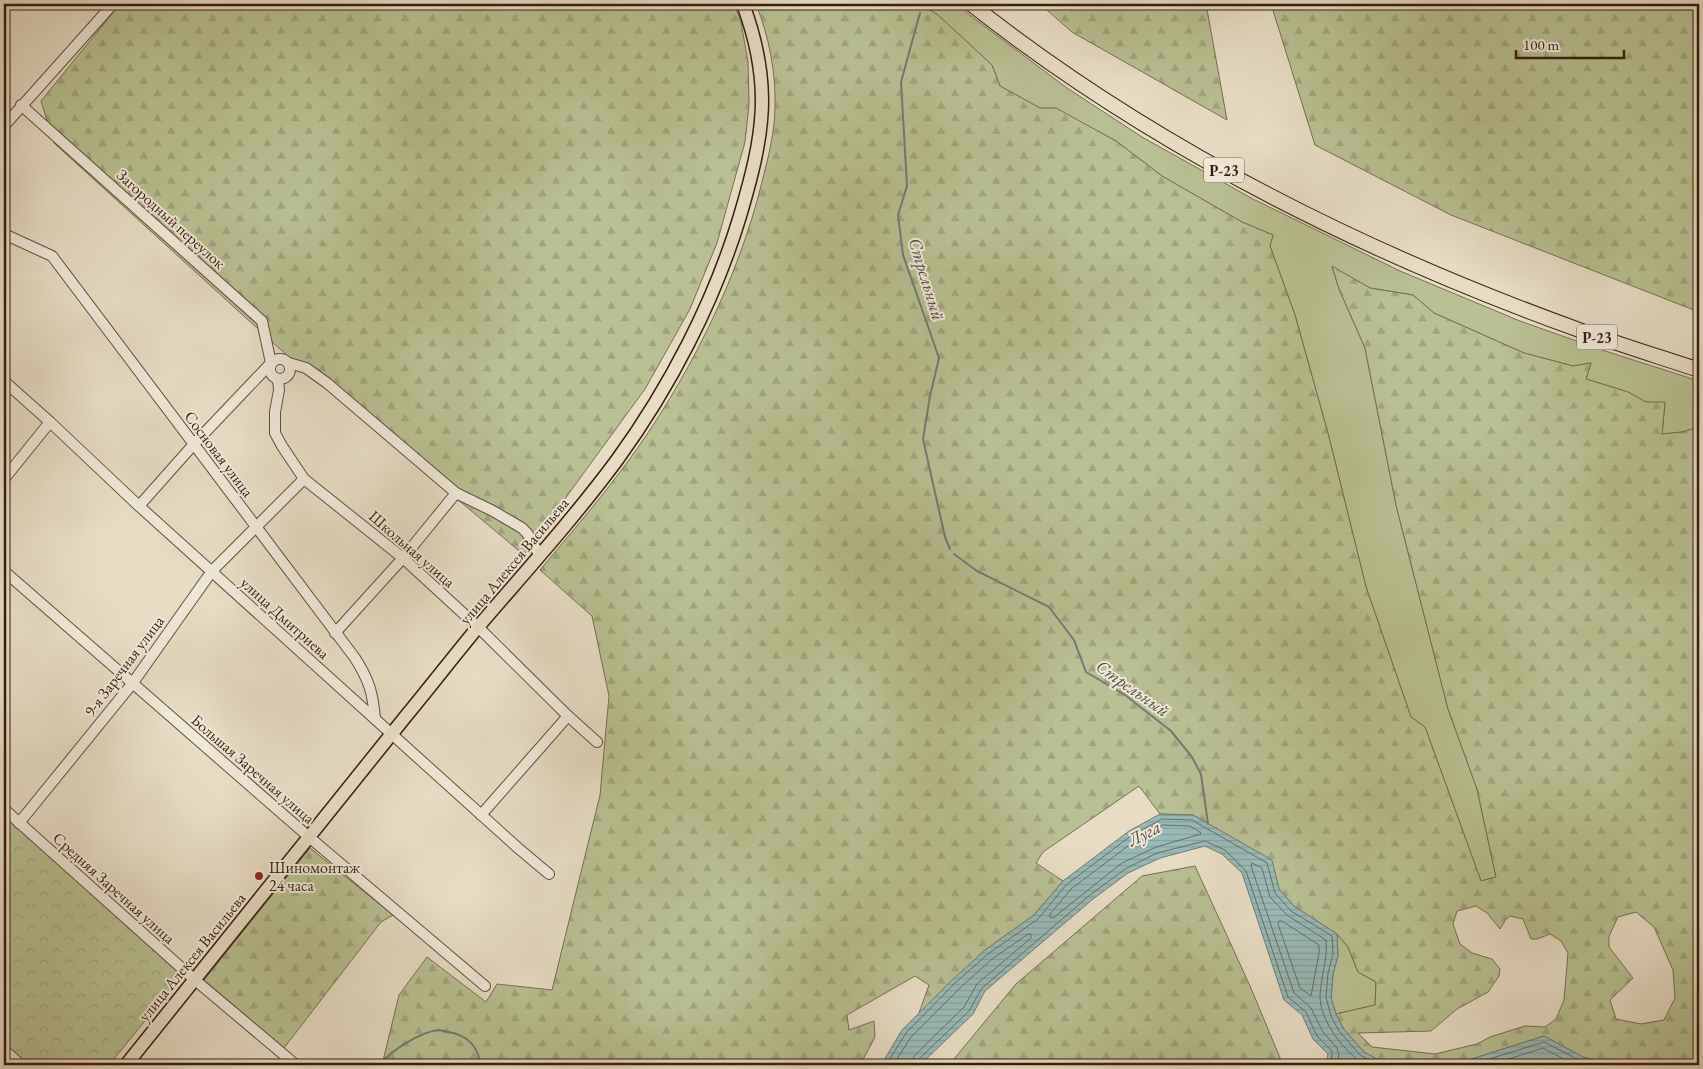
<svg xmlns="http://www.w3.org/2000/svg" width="1703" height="1069" viewBox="0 0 1703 1069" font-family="'EB Garamond',serif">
<defs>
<pattern id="forest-firs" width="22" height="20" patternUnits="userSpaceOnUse" patternTransform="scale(1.25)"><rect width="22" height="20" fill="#b9c092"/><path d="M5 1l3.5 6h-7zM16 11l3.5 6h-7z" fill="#a0a47d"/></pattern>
<pattern id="park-crowns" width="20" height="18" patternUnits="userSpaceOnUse" patternTransform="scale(1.25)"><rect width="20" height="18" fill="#b9c092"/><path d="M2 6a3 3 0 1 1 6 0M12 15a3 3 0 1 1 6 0" fill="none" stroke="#a0a47d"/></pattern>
<pattern id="water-rules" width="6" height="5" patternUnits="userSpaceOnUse" patternTransform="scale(1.25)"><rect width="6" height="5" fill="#98bbb8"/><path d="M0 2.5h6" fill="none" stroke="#84a09d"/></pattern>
</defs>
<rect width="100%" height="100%" fill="#e8ddc3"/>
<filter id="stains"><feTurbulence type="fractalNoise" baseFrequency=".004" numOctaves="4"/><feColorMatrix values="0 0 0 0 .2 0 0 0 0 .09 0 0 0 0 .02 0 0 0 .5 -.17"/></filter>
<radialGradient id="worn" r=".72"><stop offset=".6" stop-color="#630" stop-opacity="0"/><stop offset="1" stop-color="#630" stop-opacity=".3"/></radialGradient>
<g fill="#b9c092" stroke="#786e50">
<polygon points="920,4 955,4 1067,88 1142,137 1253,199 1400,271 1520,321 1602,350 1699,381 1699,427 1682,432 1662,434 1665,403 1646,402 1628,392 1586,379 1591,363 1573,366 1524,353 1434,313 1413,295 1370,288 1332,267 1339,289 1365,348 1396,505 1448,709 1477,789 1496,877 1481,881 1425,727 1411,717 1366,587 1329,437 1295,315 1270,246 1273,235 1242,222 1162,176 1116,141 1056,109 1040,108 1000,86 992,65 938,15"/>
<polygon points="1337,934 1348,947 1358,972 1376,982 1375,1005 1336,1014 1331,998 1333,974 1338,955"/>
</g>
<g fill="url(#forest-firs)" stroke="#786e50" fill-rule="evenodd">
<polygon points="120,4 734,4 741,22 748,62 749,105 745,142 717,243 690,309 645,389 524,555 302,369 54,143 41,101"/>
<path d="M 756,4 L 920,4 L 938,15 L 992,65 L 1000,86 L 1040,108 L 1056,108 L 1116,141 L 1162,176 L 1242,222 L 1273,235 L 1270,246 L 1295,315 L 1329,437 L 1366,587 L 1411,717 L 1425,727 L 1481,881 L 1496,877 L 1477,789 L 1448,709 L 1396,505 L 1365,348 L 1339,289 L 1332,266 L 1370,288 L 1413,295 L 1434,313 L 1524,353 L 1573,366 L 1591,363 L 1586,379 L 1628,392 L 1646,402 L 1665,402 L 1662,434 L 1682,432 L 1699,427 L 1699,1065 L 1610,1065 L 1583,1057 L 1544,1036 L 1453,1065 L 1388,1065 L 1364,1052 L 1343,1028 L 1336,1014 L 1375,1005 L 1376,982 L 1358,972 L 1348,947 L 1337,934 L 1294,906 L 1279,889 L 1271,860 L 1193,815 L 1160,814 L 1139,786 L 1043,852 L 1036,863 L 1063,881 L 1034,915 L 985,950 L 919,1013 L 929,985 L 915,976 L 847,1015 L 849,1030 L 874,1021 L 875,1037 L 860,1065 L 382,1065 L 399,995 L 427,957 L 486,1002 L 497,984 L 552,990 L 600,795 L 609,696 L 592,616 L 540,570 C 569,535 599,501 626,464 C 686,383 738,280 762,182 C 768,158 775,132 775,107 C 776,73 769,36 756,4 ZM 1476,906 L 1487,913 L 1500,929 L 1506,919 L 1510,916 L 1523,919 L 1531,939 L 1537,939 L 1550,934 L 1561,941 L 1568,953 L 1564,1000 L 1556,1019 L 1545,1027 L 1525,1026 L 1490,1037 L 1477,1044 L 1435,1054 L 1372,1047 L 1358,1033 L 1431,1031 L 1457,1009 L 1488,992 L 1499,976 L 1500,969 L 1492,959 L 1472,953 L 1460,944 L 1453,924 L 1457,911 ZM 1636,912 L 1654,927 L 1673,970 L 1675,998 L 1664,1020 L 1641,1024 L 1616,1019 L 1610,1000 L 1633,978 L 1609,947 L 1609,936 L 1618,917 Z"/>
<polygon points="1040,4 1206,4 1227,120 1072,32"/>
<polygon points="1271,4 1699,4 1699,312 1451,215 1315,145"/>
<polygon points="310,848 393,915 381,922 284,1048 204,980"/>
<polygon points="1195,866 1250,986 1283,1065 949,1065 1016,984 1142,876"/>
</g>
<polygon fill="url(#park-crowns)" stroke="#786e50" points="4,815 183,974 109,1065 26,1065 4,1045"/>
<g fill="url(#water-rules)" stroke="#727b74">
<polygon points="1160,814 1193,815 1272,860 1279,889 1294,906 1337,934 1338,955 1333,974 1331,998 1336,1014 1343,1028 1364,1052 1388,1065 1326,1065 1328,1054 1313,1039 1302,1015 1284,1000 1242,873 1222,854 1205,846 1160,858 1128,873 1093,899 985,991 973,1014 920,1065 881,1065 902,1030 952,980 985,950 1034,915 1063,881 1129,831"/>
<polygon points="1544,1036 1583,1057 1610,1065 1453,1065"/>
</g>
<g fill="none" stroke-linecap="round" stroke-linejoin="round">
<g stroke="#686c63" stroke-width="1">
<polygon points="1163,825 1190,826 1200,832 1201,834 1156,847 1122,863 1053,918 1050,917 1050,914 1071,889 1136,840"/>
<polygon points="1279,921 1282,921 1319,945 1319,953 1311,996 1300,988 1278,924"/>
<polyline points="886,1065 906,1033 955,983 988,954 1038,919 1066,885 1132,835 1151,825 1162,819 1192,820 1267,863 1275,893 1291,911 1332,936 1333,954 1328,973 1326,997 1331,1016 1339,1031 1360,1055 1378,1065"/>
<polyline points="893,1065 911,1037 960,988 992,959 1028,934 1031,934 1031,938 977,984 964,1007 914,1056 911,1065"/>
<polyline points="917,1065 918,1060 969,1011 982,988 1090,895 1125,869 1157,853 1205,841 1225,850 1246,871 1288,997 1306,1012 1317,1036 1332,1051 1331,1065"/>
<path d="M 1337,1065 L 1339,1055 L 1337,1048 L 1323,1032 L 1311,1008 L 1294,993 L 1251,866 L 1252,863 L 1262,868 L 1270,897 L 1287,915 L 1326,940 C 1328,958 1321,977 1320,995 C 1319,1020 1345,1053 1365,1065"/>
<polyline points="1470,1065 1544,1042 1581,1061 1594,1065"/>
<polyline points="1490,1065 1543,1048 1575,1065"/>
</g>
<g stroke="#727b74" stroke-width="2">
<polyline points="920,13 901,82 907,186 898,215 903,255 939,358 930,396 923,439 945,537 950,549"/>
<polyline points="954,554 977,571 1049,607 1074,640 1086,672 1125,695 1171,731 1192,757 1201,774 1208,824"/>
<path d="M 378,1065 C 392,1051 417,1033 438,1030 C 441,1030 446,1032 449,1032 C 469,1036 477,1046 481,1065"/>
</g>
<g stroke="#644c3b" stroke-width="12">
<g id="minor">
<polyline points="21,105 262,321 271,363 194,444 139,506"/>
<polyline points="4,126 113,4"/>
<path d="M 4,234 L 52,256 L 355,658 C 369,680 373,693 375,719"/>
<circle cx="280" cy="369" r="10"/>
<polyline points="289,363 306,368 327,383 456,493 493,511 522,528 527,533 540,556"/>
<polyline points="278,379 279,390 275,412 275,433 282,446 304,479 403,558 478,627 568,716 597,742"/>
<polyline points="4,381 50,422 139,506 375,719 518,848 549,874"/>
<polyline points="4,479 50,422"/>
<polyline points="4,571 309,837 485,986"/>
<polyline points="335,633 403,558 456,493"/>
<polyline points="4,809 195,980 296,1065"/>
<polyline points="481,815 568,716"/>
<polyline points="19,823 132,684 212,571 304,479"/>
<polyline points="4,1050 21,1065"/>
</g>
</g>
<g stroke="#381c0e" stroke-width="15">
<path id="major" d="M 126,1065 C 220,949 312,832 406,716 C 430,687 454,656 478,627 C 525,572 574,518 617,460 C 670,387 714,302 740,216 C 764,135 773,85 743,4"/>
</g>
<g stroke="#381c0e" stroke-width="16">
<path id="highway" d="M 971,4 C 1153,148 1365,253 1582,331 C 1621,345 1660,357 1699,370"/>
</g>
<use href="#minor" stroke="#f0e9d8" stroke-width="10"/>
<use href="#major" stroke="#e8ddc3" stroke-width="12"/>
<use href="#highway" stroke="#e8ddc3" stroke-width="14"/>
</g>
<circle fill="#8f2418" stroke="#f0e9d8" stroke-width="2" cx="259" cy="876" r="5"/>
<g text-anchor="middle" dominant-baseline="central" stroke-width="4" stroke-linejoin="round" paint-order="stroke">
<g fill="#f0e9d8" stroke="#6f5a4b" stroke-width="1">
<rect x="1204" y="157.5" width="40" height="25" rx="4"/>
<rect x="1577" y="324.5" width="40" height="25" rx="4"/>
</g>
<g font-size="15" font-weight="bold" fill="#381c0e">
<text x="1224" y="170">Р-23</text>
<text x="1597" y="337">Р-23</text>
</g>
<g font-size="16" fill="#381c0e" stroke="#f0e9d8">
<text transform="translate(171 219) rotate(42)">Загородный переулок</text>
<text transform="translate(219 454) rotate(53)">Сосновая улица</text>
<text transform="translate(412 549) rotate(41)">Школьная улица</text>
<text transform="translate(514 561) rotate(-50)">улица Алексея Васильева</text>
<text transform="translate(285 618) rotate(42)">улица Дмитриева</text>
<text transform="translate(124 666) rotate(-53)">9-я Заречная улица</text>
<text transform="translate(253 769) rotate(41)">Большая Заречная улица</text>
<text transform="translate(114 888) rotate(42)">Средняя Заречная улица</text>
<text transform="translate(192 957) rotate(-51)">улица Алексея Васильева</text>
</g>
<g font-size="16" fill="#381c0e" stroke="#f0e9d8" text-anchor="start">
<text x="269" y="867">Шиномонтаж<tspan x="269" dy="18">24 часа</tspan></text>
</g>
<g font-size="18" font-style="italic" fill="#554c41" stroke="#f0e9d8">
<text transform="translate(927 279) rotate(73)">Стрельный</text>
<text transform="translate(1133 688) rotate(35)">Стрельный</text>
<text transform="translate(1144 833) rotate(-27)">Луга</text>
</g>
</g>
<rect width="1703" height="1069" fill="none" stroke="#e8ddc3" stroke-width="20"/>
<rect x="5" y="5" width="1693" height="1059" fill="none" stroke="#381c0e" stroke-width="2.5"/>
<rect x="10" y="10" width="1683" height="1049" fill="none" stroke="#381c0e"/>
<path d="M1516 50v8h108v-8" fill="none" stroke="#381c0e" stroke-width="2.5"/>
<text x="1523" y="50" font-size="15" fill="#381c0e" stroke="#f0e9d8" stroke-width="4" paint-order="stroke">100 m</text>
<rect width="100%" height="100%" filter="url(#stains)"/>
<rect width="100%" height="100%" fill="url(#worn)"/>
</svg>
